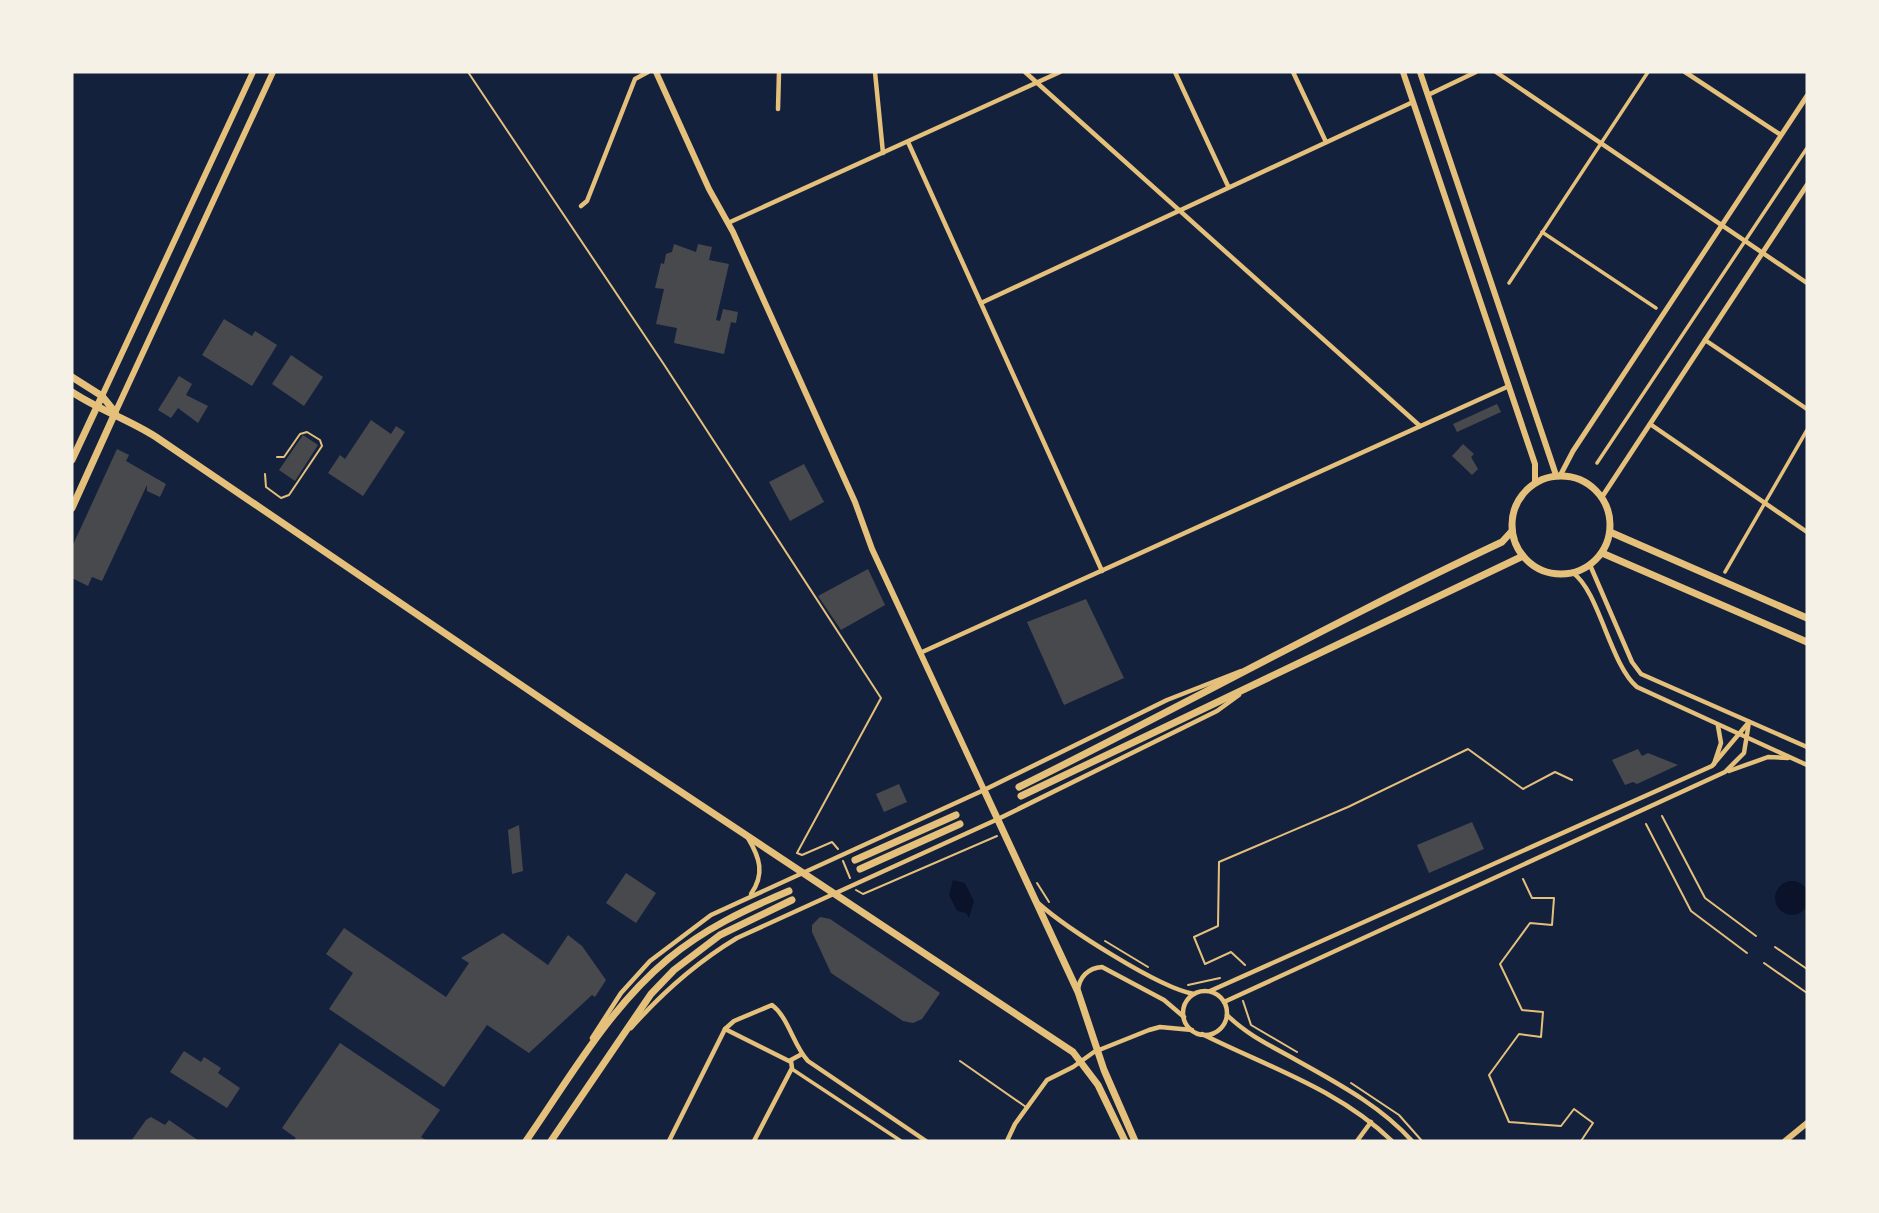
<svg xmlns="http://www.w3.org/2000/svg" width="1879" height="1213" viewBox="0 0 1879 1213" font-family="'Archivo Narrow',sans-serif">
<rect width="100%" height="100%" fill="#14213d"/>
<g fill="#0b132b">
<polygon points="953,880 965,883 974,901 969,918 966,913 957,911 949,895"/>
<circle cx="1792" cy="898" r="17"/>
</g>
<g fill="#48494c">
<polygon points="674,244 696,252 698,244 712,247 709,260 729,264 716,320 720,321 723,309 738,312 736,323 731,322 724,354 674,343 677,328 656,324 664,289 655,288 661,263 664,264 666,254 672,252"/>
<polygon points="224,319 252,336 255,331 277,345 252,386 202,355"/>
<polygon points="291,355 323,377 304,406 272,384"/>
<polygon points="179,376 192,384 186,395 208,406 198,423 178,408 171,418 158,410"/>
<polygon points="1497,404 1501,412 1457,432 1453,424"/>
<polygon points="371,420 391,434 396,426 405,432 363,496 328,473 340,455 345,459"/>
<polygon points="303,435 318,445 295,481 279,470"/>
<polygon points="1463,444 1474,454 1471,457 1478,469 1472,475 1452,456"/>
<polygon points="117,449 129,455 126,461 166,484 160,497 147,491 147,485 102,581 92,577 88,586 72,578 72,547"/>
<polygon points="804,464 824,502 790,521 769,482"/>
<polygon points="868,569 885,605 841,630 818,596"/>
<polygon points="1086,599 1124,678 1064,705 1027,622"/>
<polygon points="1638,749 1642,756 1648,753 1678,765 1637,784 1633,782 1625,785 1612,760"/>
<polygon points="899,784 907,802 884,812 876,794"/>
<polygon points="1472,822 1484,849 1429,873 1417,845"/>
<polygon points="519,825 523,871 512,874 508,830"/>
<polygon points="626,873 656,893 636,923 606,903"/>
<polygon points="820,917 830,919 940,993 922,1019 913,1023 903,1021 831,973 812,932 812,925"/>
<polygon points="344,928 446,997 469,963 461,958 503,933 548,965 568,935 582,946 606,980 595,997 592,995 529,1053 487,1025 444,1087 329,1009 353,973 326,954"/>
<polygon points="340,1043 440,1110 421,1137 427,1141 293,1141 296,1138 282,1128"/>
<polygon points="184,1051 201,1062 204,1057 221,1068 218,1073 240,1088 227,1108 170,1072"/>
<polygon points="151,1117 165,1125 169,1120 199,1141 131,1141 146,1120"/>
</g>
<g fill="none" stroke-linecap="round" stroke-linejoin="round">
<g stroke="#e5c07b" stroke-width="2">
<polyline points="468,72 663,363 881,698 797,853 802,855 832,842 838,849"/>
<polyline points="1662,816 1705,898 1756,936"/>
<polyline points="1646,824 1691,911 1747,953"/>
<polyline points="843,861 850,878"/>
<polyline points="1523,879 1532,898 1554,898 1552,925 1530,923 1500,964 1522,1010 1543,1012 1541,1037 1519,1034 1489,1075 1509,1122 1561,1126 1574,1109 1593,1123 1581,1141"/>
<polyline points="1037,883 1049,902"/>
<polyline points="856,890 863,894 997,836"/>
<polyline points="1105,941 1148,967"/>
<polyline points="1775,947 1807,969"/>
<polyline points="1764,963 1807,993"/>
<polyline points="1245,965 1231,952 1205,964 1194,937 1218,926 1219,862 1348,807 1468,749 1523,789 1555,772 1572,780"/>
<polyline points="1188,985 1220,978"/>
<polyline points="1243,1001 1251,1025 1297,1052"/>
<polyline points="1351,1083 1399,1115 1422,1141"/>
</g>
<g stroke="#e5c07b" stroke-width="2">
<polyline points="265,474 266,487 281,498 289,495 322,446 320,440 307,432 300,434 284,457 277,457"/>
<polyline points="960,1061 1026,1107"/>
</g>
<g stroke="#e5c07b" stroke-width="3.5">
<polyline points="1542,232 1656,308"/>
<polyline points="1509,283 1648,72"/>
<polyline points="1597,463 1807,148"/>
<polyline points="1725,572 1807,430"/>
<polyline points="792,1069 901,1141"/>
</g>
<g stroke="#e5c07b" stroke-width="4.5">
<polyline points="875,72 883,153"/>
<polyline points="1025,72 1420,426"/>
<polyline points="1175,72 1228,186"/>
<polyline points="1293,72 1326,142"/>
<polyline points="1496,72 1807,283"/>
<polyline points="1685,72 1781,135"/>
<polyline points="1428,95 1476,72"/>
<polyline points="778,109 779,72"/>
<polyline points="908,142 1102,571"/>
<polyline points="581,206 587,201 635,79 648,72"/>
<polyline points="728,223 1060,72"/>
<polyline points="981,303 1413,102"/>
<polyline points="1705,340 1807,409"/>
<polyline points="1650,424 1807,532"/>
<polyline points="1590,565 1632,662 1641,674 1807,747"/>
<path d="M 1573,573 C 1599,591 1610,664 1637,687 L 1807,765"/>
<polyline points="920,653 1509,386"/>
<polyline points="1714,764 1721,743 1718,726"/>
<polyline points="1729,771 1768,757 1788,758"/>
<path d="M 748,838 C 760,858 765,874 751,894"/>
<path d="M 1038,903 C 1066,928 1159,988 1194,994"/>
<path d="M 1078,991 C 1079,977 1088,968 1102,967 L 1164,1000 L 1184,1017"/>
<polyline points="1210,991 1712,766 1749,722"/>
<circle cx="1205" cy="1013" r="22"/>
<polyline points="1224,1002 1725,772 1744,753 1749,722"/>
<path d="M 1227,1015 C 1245,1033 1267,1044 1289,1056 C 1333,1081 1379,1104 1412,1141"/>
<path d="M 631,1028 C 662,993 697,962 737,938 L 998,819 L 1217,711 L 1239,695"/>
<polyline points="725,1029 789,1061 802,1054"/>
<path d="M 1202,1034 C 1268,1067 1338,1089 1392,1141"/>
<polyline points="592,1038 621,993 650,961 711,915 984,790 1167,700 1241,671"/>
<path d="M 669,1141 L 725,1029 L 734,1021 L 772,1005 C 789,1018 793,1045 808,1061 L 926,1141"/>
<polyline points="754,1141 792,1068 791,1061"/>
<polyline points="1007,1141 1015,1124 1047,1080 1073,1067 1094,1052 1149,1030 1160,1027 1192,1030"/>
<polyline points="1357,1141 1371,1122"/>
</g>
<g stroke="#e5c07b" stroke-width="5">
<polyline points="1561,474 1573,451 1807,96"/>
<polyline points="1602,497 1807,185"/>
</g>
<g stroke="#e5c07b" stroke-width="6">
<polyline points="656,72 709,189 733,232 855,502 872,549 984,790"/>
<polyline points="1403,72 1535,464 1535,483"/>
<polyline points="1420,72 1556,475"/>
<polyline points="102,396 253,72"/>
<polyline points="115,413 273,72"/>
<polyline points="1785,1141 1807,1123"/>
</g>
<g stroke="#e5c07b" stroke-width="7">
<polyline points="72,377 102,396 115,412"/>
<path d="M 72,392 C 99,410 128,419 156,437 L 577,723 L 1073,1052 L 1098,1085 L 1125,1141"/>
<polyline points="72,460 102,396"/>
<circle cx="1561" cy="525" r="49"/>
<polyline points="72,508 115,413"/>
<polyline points="1610,532 1807,618"/>
<polyline points="1602,553 1807,642"/>
<path d="M 1019,787 C 1181,707 1338,619 1502,542 L 1512,531"/>
<polyline points="984,790 1078,992 1104,1070 1135,1141"/>
<polyline points="1021,796 1523,556"/>
<polyline points="855,860 956,815"/>
<polyline points="860,869 960,824"/>
<path d="M 526,1141 C 569,1079 609,1008 668,959 C 704,929 746,909 789,891"/>
<polyline points="551,1141 651,994 674,970 720,935 792,900"/>
</g>
</g>
<rect width="1879" height="1213" fill="none" stroke="#f6f1e7" stroke-width="147"/>
</svg>
